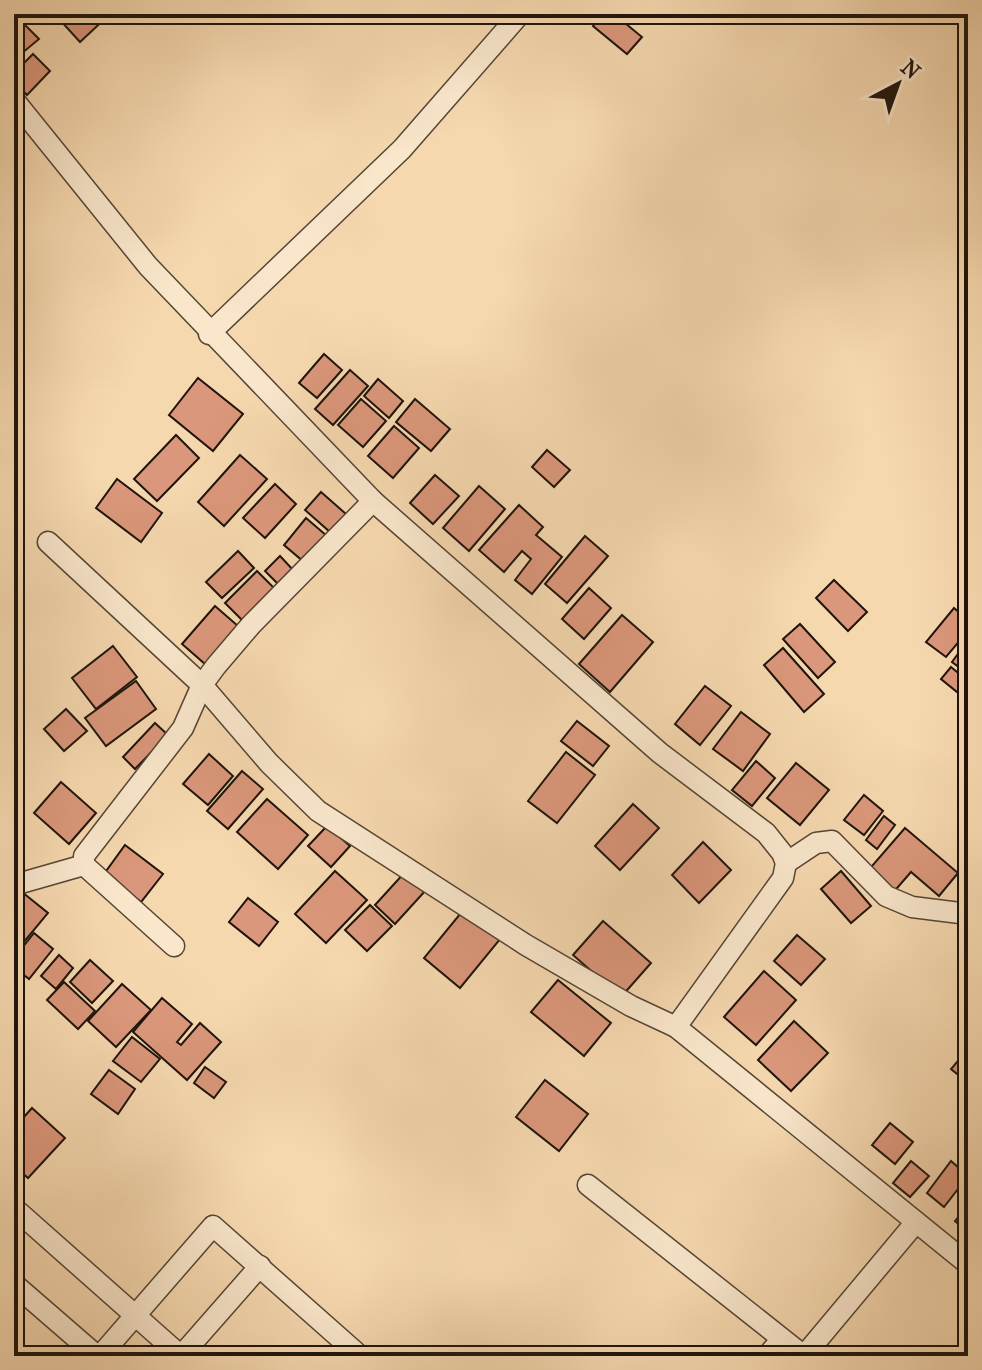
<svg xmlns="http://www.w3.org/2000/svg" width="982" height="1370" viewBox="0 0 982 1370" font-family="'IM FELL French Canon',serif">
<rect width="100%" height="100%" fill="#f6d8af"/>
<filter id="stains"><feTurbulence type="fractalNoise" baseFrequency=".0025" numOctaves="4"/><feColorMatrix values="0 0 0 0 .2 0 0 0 0 .09 0 0 0 0 .02 0 0 0 .5 -.17"/></filter>
<radialGradient id="worn" r=".72"><stop offset=".6" stop-color="#630" stop-opacity="0"/><stop offset="1" stop-color="#630" stop-opacity=".3"/></radialGradient>
<g fill="#db977b" stroke="#1e140c" stroke-width="2">
<polygon points="14,14 39,39 15,59 14,58"/>
<polygon points="67,14 110,14 80,42 60,20"/>
<polygon points="603,14 614,14 642,37 627,54 593,26"/>
<polygon points="33,54 50,71 27,95 14,82 14,73"/>
<polygon points="324,354 342,370 317,398 299,383"/>
<polygon points="350,370 368,386 333,425 315,409"/>
<polygon points="198,378 243,414 213,451 169,415"/>
<polygon points="378,379 403,401 389,418 364,396"/>
<polygon points="361,399 386,421 363,447 338,425"/>
<polygon points="415,399 450,429 431,451 396,422"/>
<polygon points="394,426 419,448 393,478 368,456"/>
<polygon points="176,435 199,458 157,501 134,479"/>
<polygon points="547,450 570,470 554,487 532,467"/>
<polygon points="240,455 267,479 224,526 198,502"/>
<polygon points="435,475 459,496 433,524 410,503"/>
<polygon points="117,479 162,513 141,542 96,508"/>
<polygon points="275,484 296,504 265,538 243,518"/>
<polygon points="479,486 505,509 469,551 443,528"/>
<polygon points="321,492 346,514 330,532 305,510"/>
<polygon points="519,505 543,527 536,535 562,557 532,594 515,580 531,559 522,551 504,572 479,550"/>
<polygon points="306,518 327,536 304,562 284,545"/>
<polygon points="585,536 608,556 567,603 545,584"/>
<polygon points="238,551 254,568 222,598 206,582"/>
<polygon points="280,556 295,572 281,587 265,571"/>
<polygon points="257,571 276,590 244,622 225,603"/>
<polygon points="834,580 867,612 848,631 816,598"/>
<polygon points="589,588 611,608 584,639 562,619"/>
<polygon points="215,606 238,626 205,664 182,644"/>
<polygon points="954,608 968,620 968,631 946,657 926,642"/>
<polygon points="622,615 653,642 610,692 579,664"/>
<polygon points="800,624 835,662 818,678 783,639"/>
<polygon points="968,640 968,674 952,662"/>
<polygon points="113,646 137,677 96,709 72,678"/>
<polygon points="783,648 824,694 804,712 764,665"/>
<polygon points="951,667 968,681 968,689 962,696 941,679"/>
<polygon points="136,681 156,709 106,746 85,718"/>
<polygon points="705,686 731,706 700,745 675,724"/>
<polygon points="66,709 87,731 64,751 44,729"/>
<polygon points="741,712 770,734 743,771 713,749"/>
<polygon points="577,721 609,746 593,766 561,741"/>
<polygon points="155,723 168,735 135,769 123,757"/>
<polygon points="566,752 595,775 557,823 528,801"/>
<polygon points="209,754 233,776 208,805 183,784"/>
<polygon points="756,761 775,778 752,806 732,790"/>
<polygon points="796,763 829,790 800,825 767,798"/>
<polygon points="242,771 263,789 228,829 207,811"/>
<polygon points="61,782 96,813 69,844 34,813"/>
<polygon points="864,795 883,811 864,835 844,820"/>
<polygon points="267,799 308,835 278,869 237,832"/>
<polygon points="633,804 659,828 620,870 595,846"/>
<polygon points="884,816 895,825 877,849 866,840"/>
<polygon points="327,826 350,846 331,867 308,846"/>
<polygon points="905,828 958,873 939,896 911,872 891,895 865,874"/>
<polygon points="703,842 731,870 699,903 672,875"/>
<polygon points="125,845 163,874 141,902 104,874"/>
<polygon points="335,871 367,900 326,943 295,914"/>
<polygon points="406,871 426,890 395,924 375,905"/>
<polygon points="841,871 871,906 851,923 821,889"/>
<polygon points="17,888 48,913 14,954 14,891"/>
<polygon points="248,898 278,922 259,946 229,922"/>
<polygon points="370,905 392,926 367,951 345,930"/>
<polygon points="465,908 501,938 460,988 424,958"/>
<polygon points="603,921 651,963 621,997 573,955"/>
<polygon points="34,933 53,949 29,979 14,967 14,958"/>
<polygon points="797,935 825,959 801,985 774,961"/>
<polygon points="59,955 73,968 56,989 41,976"/>
<polygon points="90,960 113,981 92,1003 70,982"/>
<polygon points="764,971 796,1000 756,1045 724,1017"/>
<polygon points="558,980 611,1023 584,1056 531,1012"/>
<polygon points="64,982 95,1011 78,1029 47,1000"/>
<polygon points="122,984 151,1010 116,1047 88,1021"/>
<polygon points="162,998 192,1024 177,1042 181,1045 200,1023 221,1042 187,1080 133,1032"/>
<polygon points="794,1021 828,1053 791,1091 758,1060"/>
<polygon points="132,1037 160,1059 141,1082 113,1061"/>
<polygon points="968,1049 968,1083 951,1069"/>
<polygon points="205,1067 226,1082 214,1098 194,1083"/>
<polygon points="109,1070 135,1089 118,1114 91,1094"/>
<polygon points="545,1080 588,1114 559,1151 516,1117"/>
<polygon points="32,1108 65,1138 28,1178 14,1166 14,1128"/>
<polygon points="890,1123 913,1142 895,1164 872,1145"/>
<polygon points="911,1161 929,1176 910,1197 893,1183"/>
<polygon points="951,1161 968,1176 944,1207 927,1193"/>
<polygon points="968,1205 968,1232 955,1221"/>
</g>
<g fill="none" stroke-linecap="round" stroke-linejoin="round">
<g stroke="#544535" stroke-width="23">
<g id="street">
<polyline points="14,100 148,266 373,501 660,753 766,833 782,853 786,863 783,878 676,1027 968,1264"/>
<polyline points="209,334 402,149 520,14"/>
<polyline points="48,542 202,685 269,763 318,811 526,945 631,1006 676,1027"/>
<polyline points="786,863 816,843 832,841 886,896 912,907 968,914"/>
<polyline points="14,885 84,865"/>
<polyline points="174,946 84,865 84,856 183,728 202,685 216,666 251,625 373,501"/>
<polyline points="588,1185 804,1356 916,1222"/>
<polyline points="14,1208 181,1356"/>
<polyline points="14,1284 97,1356"/>
<polyline points="100,1356 213,1226 360,1356"/>
<polyline points="181,1356 260,1266"/>
<polyline points="767,1356 782,1339"/>
</g>
</g>
<use href="#street" stroke="#f9e6cb" stroke-width="20"/>
</g>
<rect width="982" height="1370" fill="none" stroke="#f6d8af" stroke-width="48"/>
<rect x="16" y="16" width="950" height="1338" fill="none" stroke="#1e140c" stroke-width="4"/>
<rect x="24" y="24" width="934" height="1322" fill="none" stroke="#1e140c" stroke-width="2"/>
<g transform="translate(898 84) rotate(41)" stroke="#f9e6cb" stroke-width="6" paint-order="stroke">
<path d="M0-6L14 30L0 20L-14 30Z" fill="#1e140c"/>
<text y="-12" font-size="22" font-weight="bold" text-anchor="middle" fill="#1e140c">N</text>
</g>
<rect width="100%" height="100%" filter="url(#stains)"/>
<rect width="100%" height="100%" fill="url(#worn)"/>
</svg>
